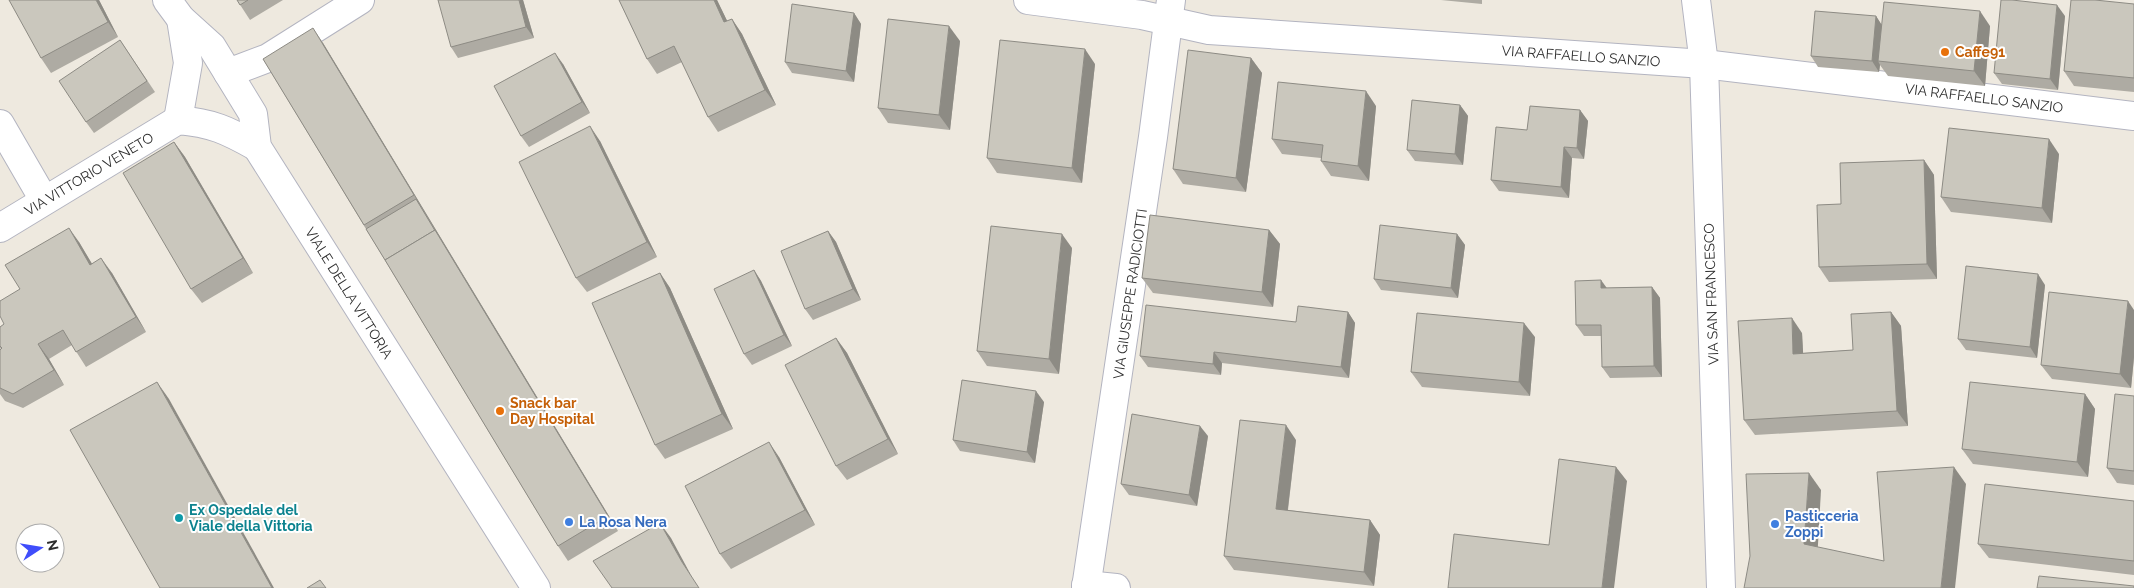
<svg xmlns="http://www.w3.org/2000/svg" width="2134" height="588" viewBox="0 0 2134 588" font-family="Raleway,sans-serif">
<rect width="100%" height="100%" fill="#eee9df"/>
<g fill="none" stroke-linecap="round" stroke-linejoin="round">
<g stroke="#b3b4c0" stroke-width="30">
<g id="street">
<polyline points="1028,0 1142,15 1209,30 1704,64 2134,116"/>
<polyline points="228,73 268,58 360,0"/>
<polyline points="0,124 44,200"/>
<polyline points="1086,585 1116,588"/>
</g>
</g>
<g stroke="#b3b4c0" stroke-width="30">
<g id="secondary">
<polyline points="167,0 181,19 212,47 253,114 257,147 536,588"/>
<polyline points="1696,0 1704,64 1721,588"/>
<polyline points="178,120 188,63 181,19"/>
<path d="M 0,228 L 178,120 C 212,123 227,130 257,147"/>
<polyline points="1086,588 1153,137 1171,0"/>
</g>
</g>
<use href="#street" stroke="#fff" stroke-width="28"/>
<use href="#secondary" stroke="#fff" stroke-width="28"/>
</g>
<g fill="#aeaba3">
<polygon points="99,0 118,37 51,73 41,58"/>
<polygon points="237,0 283,0 250,20"/>
<polygon points="523,0 534,38 458,58 451,47"/>
<polygon points="619,0 717,0 727,21 732,19 742,34 776,105 718,132 708,117 682,62 657,74 647,59"/>
<polygon points="1441,0 1482,0 1482,4"/>
<polygon points="2134,4 2134,92 2074,86 2064,71"/>
<polygon points="854,13 861,24 854,82 792,73 785,62"/>
<polygon points="1876,16 1881,24 1990,26 1985,86 1888,76 1880,65 1879,72 1818,67 1811,56"/>
<polygon points="2065,16 2058,90 2002,84 1994,73"/>
<polygon points="120,40 155,92 94,133 86,122"/>
<polygon points="960,41 950,130 888,123 878,108"/>
<polygon points="323,43 618,531 568,561 558,546 263,59"/>
<polygon points="1251,58 1262,73 1246,192 1183,184 1173,169"/>
<polygon points="563,64 590,113 529,147 521,136"/>
<polygon points="1095,64 1082,183 997,173 987,158"/>
<polygon points="1460,105 1468,116 1463,165 1415,161 1407,150"/>
<polygon points="1376,106 1369,181 1331,176 1321,161 1321,158 1282,154 1272,139"/>
<polygon points="1580,110 1588,121 1584,159 1572,158 1569,198 1499,191 1491,180 1527,130"/>
<polygon points="600,141 657,257 587,292 576,278"/>
<polygon points="174,142 185,157 253,273 202,303 191,289"/>
<polygon points="2059,154 2052,223 1951,212 1941,197"/>
<polygon points="1924,160 1934,175 1937,279 1829,282 1819,267"/>
<polygon points="1269,230 1280,244 1273,307 1153,293 1142,278"/>
<polygon points="828,231 836,242 861,300 813,320 805,309"/>
<polygon points="1457,234 1465,245 1458,298 1381,290 1374,279"/>
<polygon points="79,242 92,264 112,273 146,332 86,367 72,345 49,359 64,385 23,408 5,401 0,394 0,350 1,349 0,348 0,327 4,324 20,289"/>
<polygon points="1072,248 1059,374 987,366 977,351"/>
<polygon points="754,270 761,281 792,346 752,365 744,354"/>
<polygon points="660,273 670,288 733,429 665,459 655,445"/>
<polygon points="2045,285 2037,358 1966,350 1958,339"/>
<polygon points="1652,287 1660,298 1662,377 1610,378 1602,367 1602,336 1584,336 1576,325 1607,288"/>
<polygon points="2134,310 2134,357 2131,388 2052,379 2041,365"/>
<polygon points="1348,312 1355,323 1349,378 1222,363 1221,375 1148,367 1140,356"/>
<polygon points="1891,312 1901,326 1908,426 1755,435 1744,420 1802,333 1803,353 1853,350"/>
<polygon points="1535,337 1530,396 1422,387 1411,372"/>
<polygon points="836,338 847,353 898,454 847,480 836,466"/>
<polygon points="2085,394 2095,409 2088,477 1973,464 1962,449"/>
<polygon points="2134,396 2134,485 2117,483 2107,468"/>
<polygon points="1044,402 1035,463 960,451 953,440"/>
<polygon points="1208,436 1197,506 1129,495 1121,484"/>
<polygon points="1296,440 1288,510 1370,520 1380,535 1374,586 1234,570 1224,556"/>
<polygon points="779,457 815,525 731,569 720,554"/>
<polygon points="2134,501 2134,575 1989,558 1978,544"/>
</g>
<g fill="#8d8b84">
<polygon points="96,0 99,0 118,37 108,22"/>
<polygon points="519,0 523,0 534,38 526,27"/>
<polygon points="714,0 717,0 735,37 724,22"/>
<polygon points="2057,5 2065,16 2058,90 2050,79"/>
<polygon points="1980,11 1990,26 1985,86 1974,71"/>
<polygon points="854,13 861,24 854,82 846,71"/>
<polygon points="1876,16 1883,27 1878,61 1880,65 1879,72 1872,61"/>
<polygon points="732,19 742,34 776,105 765,90"/>
<polygon points="949,26 960,41 950,130 939,115"/>
<polygon points="313,28 323,43 618,531 608,516"/>
<polygon points="1085,49 1095,64 1082,183 1072,168"/>
<polygon points="555,53 563,64 590,113 582,102"/>
<polygon points="1251,58 1262,73 1246,192 1236,178"/>
<polygon points="1366,91 1376,106 1369,181 1358,166"/>
<polygon points="1460,105 1468,116 1463,165 1455,154"/>
<polygon points="1580,110 1588,121 1584,159 1577,148"/>
<polygon points="590,126 600,141 657,257 647,242"/>
<polygon points="2049,139 2059,154 2052,223 2042,208"/>
<polygon points="174,142 185,157 253,273 243,258"/>
<polygon points="1564,147 1572,158 1569,198 1561,187"/>
<polygon points="1924,160 1934,175 1937,279 1927,264"/>
<polygon points="69,228 79,242 101,279 90,265"/>
<polygon points="1269,230 1280,244 1273,307 1262,292"/>
<polygon points="828,231 836,242 861,300 853,289"/>
<polygon points="1062,234 1072,248 1059,374 1049,359"/>
<polygon points="1457,234 1465,245 1458,298 1451,288"/>
<polygon points="101,258 112,273 146,332 136,317"/>
<polygon points="754,270 761,281 792,346 784,335"/>
<polygon points="660,273 670,288 733,429 722,414"/>
<polygon points="2038,274 2045,285 2037,358 2030,347"/>
<polygon points="1601,280 1609,291 1601,288"/>
<polygon points="1652,287 1660,298 1662,377 1654,366"/>
<polygon points="2128,301 2134,310 2134,357 2131,388 2120,374"/>
<polygon points="1348,312 1355,323 1349,378 1341,367"/>
<polygon points="1891,312 1901,326 1908,426 1897,411"/>
<polygon points="1792,318 1802,333 1804,369 1793,354"/>
<polygon points="1524,323 1535,337 1530,396 1519,382"/>
<polygon points="836,338 847,353 898,454 888,439"/>
<polygon points="38,344 49,359 64,385 54,370"/>
<polygon points="1214,352 1222,363 1221,375 1213,364"/>
<polygon points="157,382 169,399 274,588 272,588"/>
<polygon points="1036,391 1044,402 1035,463 1027,452"/>
<polygon points="2085,394 2095,409 2088,477 2077,462"/>
<polygon points="1286,425 1296,440 1286,524 1276,509"/>
<polygon points="1200,426 1208,436 1197,506 1189,495"/>
<polygon points="769,442 779,457 815,525 805,510"/>
<polygon points="1616,467 1627,481 1614,588 1602,588"/>
<polygon points="1954,467 1966,484 1955,588 1941,588"/>
<polygon points="1809,473 1821,490 1817,562 1804,544"/>
<polygon points="1370,520 1380,535 1374,586 1364,572"/>
<polygon points="660,523 671,538 692,577 682,562"/>
</g>
<g fill="#cac7bd" stroke="#8d8b84">
<polygon points="9,0 96,0 108,22 41,58"/>
<polygon points="237,0 248,0 240,5"/>
<polygon points="438,0 519,0 526,27 451,47"/>
<polygon points="619,0 714,0 724,22 732,19 765,90 708,117 674,46 647,59"/>
<polygon points="2001,0 2012,0 2057,5 2050,79 1994,73"/>
<polygon points="2071,0 2095,0 2134,4 2134,78 2064,71"/>
<polygon points="1884,2 1980,11 1974,71 1878,61"/>
<polygon points="792,4 854,13 846,71 785,62"/>
<polygon points="1815,11 1876,16 1872,61 1811,56"/>
<polygon points="888,19 949,26 939,115 878,108"/>
<polygon points="313,28 414,195 364,225 263,59"/>
<polygon points="120,40 147,81 86,122 59,81"/>
<polygon points="1000,40 1085,49 1072,168 987,158"/>
<polygon points="1188,50 1251,58 1236,178 1173,169"/>
<polygon points="555,53 582,102 521,136 494,86"/>
<polygon points="1278,82 1366,91 1358,166 1321,161 1323,145 1272,139"/>
<polygon points="1412,100 1460,105 1455,154 1407,150"/>
<polygon points="1530,106 1580,110 1577,148 1564,147 1561,187 1491,180 1496,127 1527,130"/>
<polygon points="590,126 647,242 576,278 519,162"/>
<polygon points="1949,128 2049,139 2042,208 1941,197"/>
<polygon points="174,142 243,258 191,289 123,173"/>
<polygon points="1924,160 1927,264 1819,267 1817,205 1841,204 1840,163"/>
<polygon points="416,199 437,234 435,230 385,260 366,229"/>
<polygon points="1150,215 1269,230 1262,292 1142,278"/>
<polygon points="1380,225 1457,234 1451,288 1374,279"/>
<polygon points="991,226 1062,234 1049,359 977,351"/>
<polygon points="69,228 90,265 101,258 136,317 76,352 63,330 38,344 54,370 13,394 0,388 0,350 2,348 0,346 0,327 4,324 0,316 0,301 20,289 5,265"/>
<polygon points="435,230 608,516 558,546 385,260"/>
<polygon points="828,231 853,289 805,309 781,251"/>
<polygon points="1966,266 2038,274 2030,347 1958,339"/>
<polygon points="754,270 784,335 744,354 714,289"/>
<polygon points="660,273 722,414 655,445 592,303"/>
<polygon points="1601,280 1601,288 1652,287 1654,366 1602,367 1601,325 1576,325 1575,281"/>
<polygon points="2049,292 2128,301 2120,374 2041,365"/>
<polygon points="1146,305 1296,322 1298,306 1348,312 1341,367 1214,352 1213,364 1140,356"/>
<polygon points="1891,312 1897,411 1744,420 1738,321 1792,318 1793,354 1853,350 1851,314"/>
<polygon points="1417,313 1524,323 1519,382 1411,372"/>
<polygon points="836,338 888,439 836,466 785,365"/>
<polygon points="962,380 1036,391 1027,452 953,440"/>
<polygon points="157,382 272,588 160,588 70,430"/>
<polygon points="1970,382 2085,394 2077,462 1962,449"/>
<polygon points="2115,394 2134,396 2134,471 2107,468"/>
<polygon points="1132,414 1200,426 1189,495 1121,484"/>
<polygon points="1240,420 1286,425 1276,509 1370,520 1364,572 1224,556"/>
<polygon points="769,442 805,510 720,554 685,486"/>
<polygon points="1559,459 1616,467 1602,588 1448,588 1454,534 1549,545"/>
<polygon points="1954,467 1941,588 1744,588 1750,556 1746,474 1809,473 1804,544 1884,561 1877,472"/>
<polygon points="1985,484 2134,501 2134,561 1978,544"/>
<polygon points="660,523 682,562 699,588 612,588 593,561"/>
<polygon points="2039,576 2134,586 2134,588 2037,588"/>
<polygon points="320,580 326,588 307,588"/>
</g>
<g fill="#e8710a" stroke="#fff" stroke-width="2">
<circle cx="1945" cy="52" r="5"/>
<circle cx="500" cy="411" r="5"/>
</g>
<circle fill="#0f9aa8" stroke="#fff" stroke-width="2" cx="179" cy="518" r="5"/>
<g fill="#3f7fe0" stroke="#fff" stroke-width="2">
<circle cx="569" cy="522" r="5"/>
<circle cx="1775" cy="524" r="5"/>
</g>
<g text-anchor="middle" dominant-baseline="central" stroke-width="4" stroke-linejoin="round" paint-order="stroke">
<g font-size="14" font-weight="bold" fill="#c56008" stroke="#fff" text-anchor="start">
<text x="1955" y="52">Caffe91</text>
<text x="510" y="403">Snack bar<tspan x="510" dy="16">Day Hospital</tspan></text>
</g>
<g font-size="14" fill="#2d2d2d" stroke="#fff">
<text transform="translate(1581 56) rotate(4)">VIA RAFFAELLO SANZIO</text>
<text transform="translate(1984 98) rotate(7)">VIA RAFFAELLO SANZIO</text>
<text transform="translate(89 174) rotate(-31)">VIA VITTORIO VENETO</text>
<text transform="translate(349 293) rotate(58)">VIALE DELLA VITTORIA</text>
<text transform="translate(1130 294) rotate(-82)">VIA GIUSEPPE RADICIOTTI</text>
<text transform="translate(1711 294) rotate(-92)">VIA SAN FRANCESCO</text>
</g>
<g font-size="14" font-weight="bold" fill="#0d838f" stroke="#fff" text-anchor="start">
<text x="189" y="510">Ex Ospedale del<tspan x="189" dy="16">Viale della Vittoria</tspan></text>
</g>
<g font-size="14" font-weight="bold" fill="#366cbe" stroke="#fff" text-anchor="start">
<text x="1785" y="516">Pasticceria<tspan x="1785" dy="16">Zoppi</tspan></text>
<text x="579" y="522">La Rosa Nera</text>
</g>
</g>
<g transform="translate(40 548) rotate(78)"><circle r="24" fill="#ffffff" stroke="#ababab"/>
<path d="M0-4L9 19L0 12L-9 19Z" fill="#3f4dfb"/>
<text y="-8" font-size="14" font-weight="bold" text-anchor="middle" fill="#2d2d2d">N</text>
</g>
</svg>
